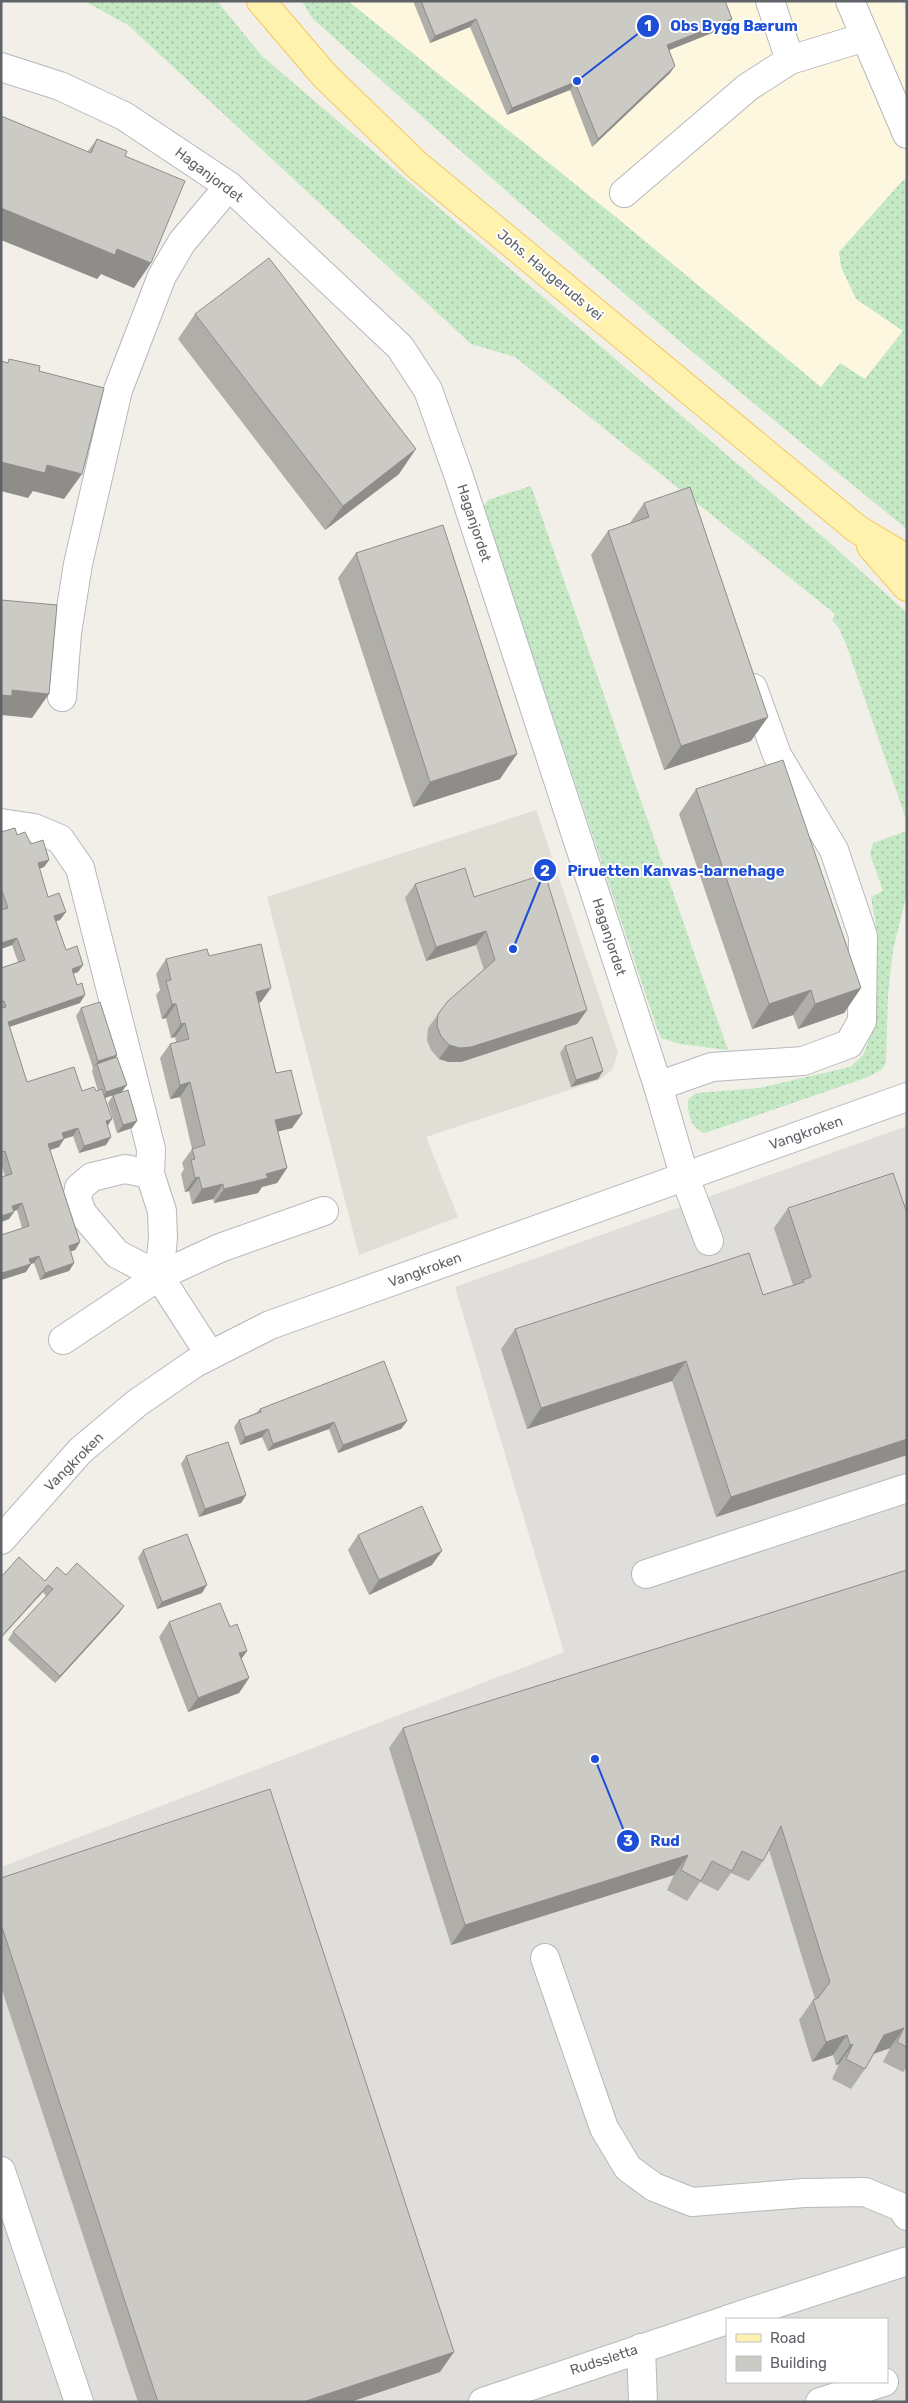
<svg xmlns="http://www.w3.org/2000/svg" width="908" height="2403" viewBox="0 0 908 2403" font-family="Rubik,sans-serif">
<defs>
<pattern id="grass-dots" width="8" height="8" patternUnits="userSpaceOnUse" patternTransform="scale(1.25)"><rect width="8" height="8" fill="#c5e8c5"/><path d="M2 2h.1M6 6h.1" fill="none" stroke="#a3c0a4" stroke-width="1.8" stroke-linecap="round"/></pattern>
</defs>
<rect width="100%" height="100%" fill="#f1efe8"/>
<polygon fill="#fef7e0" points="348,1 901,1 907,16 907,177 856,299 903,331 865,379 821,387 617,218"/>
<path fill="#e0deda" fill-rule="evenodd" d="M 907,1126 L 907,2402 L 1,2402 L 1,1867 L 564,1652 L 455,1287 ZM 727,2319 L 887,2319 L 887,2382 L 727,2382 Z"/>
<polygon fill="#e1ded6" points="536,810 618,1052 616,1059 612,1070 599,1080 426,1137 458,1217 359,1255 267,897"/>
<g fill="url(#grass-dots)">
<polygon points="84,1 217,1 262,56 830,543 907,613 907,822 847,647 839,628 832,620 835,614 515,357 471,344 128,25"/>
<path d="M 302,1 L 348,1 L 617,218 L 821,387 L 840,363 L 865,379 L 903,331 L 856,299 L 841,267 L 839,252 L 904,179 L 907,182 L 907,529 C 703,365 506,193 312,18 Z"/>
<polygon points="531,486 728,1050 680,1044 661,1038 656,1025 483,507 488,500"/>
<path d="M 907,831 L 907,893 L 893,950 L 888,994 L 886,1063 L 881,1070 L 868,1077 L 705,1133 C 690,1128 688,1114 688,1100 L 696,1093 L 759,1088 L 850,1067 L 863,1055 L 868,1043 L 867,1029 L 878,937 L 871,897 L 883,891 L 870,854 L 873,843 Z"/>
</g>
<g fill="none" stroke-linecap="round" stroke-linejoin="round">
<g stroke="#b5b8bc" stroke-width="30">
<g id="minor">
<polyline points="770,1 790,60"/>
<polyline points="850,1 907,134"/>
<polyline points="1,67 60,86 124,116 229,186 400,347 428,390 458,474 658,1086 684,1175 709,1241"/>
<polyline points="624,193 748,87 790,60 865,37"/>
<polyline points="62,697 67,633 78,564 118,390 162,276 182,242 229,186"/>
<polyline points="1,823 34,828 60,839 80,868 151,1149 150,1174 162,1211 163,1238 159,1276 210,1355"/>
<polyline points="658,1086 712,1067 803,1061 849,1044 862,1021 863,936 834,850 777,755 753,688"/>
<polyline points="150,1174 125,1169 92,1177 79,1188 77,1200 83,1214 117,1254 159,1276"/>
<polyline points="63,1340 159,1276 220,1248 324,1211"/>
<polyline points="1,1540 80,1451 137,1403 195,1363 270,1325 907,1097"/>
<polyline points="646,1574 907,1488"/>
<polyline points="545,1958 604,2128 628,2168 654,2187 692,2202 804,2193 865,2192 901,2207 907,2216"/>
<polyline points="1,2171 79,2402"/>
<polyline points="729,2319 907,2261"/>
<polyline points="641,2348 643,2402"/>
<polyline points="483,2402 727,2320"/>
<polyline points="820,2402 884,2382"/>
</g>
</g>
<g stroke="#f2c960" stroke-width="30">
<g id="major">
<polyline points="261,1 325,76 417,165 857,529 907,559"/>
<polyline points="871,546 907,587"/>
</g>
</g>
<use href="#minor" stroke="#fff" stroke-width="28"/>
<use href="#major" stroke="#fff2af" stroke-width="28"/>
</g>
<g fill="#afaea9">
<polygon points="413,1 725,1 732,19 727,27 669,50 675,66 670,73 592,147 570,90 507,115 470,27 430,43"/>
<polygon points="97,139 125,156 134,288 101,274 97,279 88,151"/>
<polygon points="195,314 399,474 325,530 178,339"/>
<polygon points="644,503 751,741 664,770 591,555 608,531 630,523"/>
<polygon points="356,553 500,779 413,807 338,578"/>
<polygon points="696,789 861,988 844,1013 798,1029 793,1015 752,1029 679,814"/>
<polygon points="1,832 17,835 31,844 49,860 44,867 39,869 48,897 60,920 56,921 66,950 83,965 78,972 73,974 80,1003 9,1027 27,1082 82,1091 98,1091 92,1071 93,1068 76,1016 81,1008 117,1055 116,1058 121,1093 137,1121 132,1128 117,1133 108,1103 113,1095 105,1098 107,1126 106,1145 79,1153 73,1136 64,1139 59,1147 50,1150 80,1242 75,1250 70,1251 74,1263 69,1271 40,1280 34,1263 31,1264 26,1272 1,1280 1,1235 22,1228 17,1210 14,1211 9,1219 1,1222 1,1177 5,1176 1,1164 1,968 18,962 12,945 1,949"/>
<polygon points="415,884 474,897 587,1010 577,1024 461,1062 449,1062 439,1059 431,1050 427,1040 428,1028 448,1001 484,970 476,945 426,961 405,898"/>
<polygon points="209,956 261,1002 259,1003 276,1073 302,1114 292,1128 278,1131 287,1168 277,1183 262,1187 258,1193 214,1203 213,1199 192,1204 189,1191 185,1192 181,1174 184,1169 182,1163 192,1149 180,1097 170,1099 160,1058 170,1044 176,1042 175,1037 171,1038 166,1018 162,1019 156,995 160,990 156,974 166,959"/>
<polygon points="565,1046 598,1079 571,1087 560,1053"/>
<polygon points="788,1208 907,1455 716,1517 672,1381 527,1429 501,1349 515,1329 763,1295 793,1285 774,1228"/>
<polygon points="260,1409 407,1421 401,1429 338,1453 329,1429 268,1451 262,1437 240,1445 234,1427 239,1420 256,1413"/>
<polygon points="186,1456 246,1495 241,1503 199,1517 181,1464"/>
<polygon points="358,1535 432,1565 369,1595 348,1550"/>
<polygon points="143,1550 202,1593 157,1609 138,1558"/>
<polygon points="907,1570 907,2067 903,2072 883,2062 890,2048 874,2054 865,2069 851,2089 832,2079 839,2064 836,2065 833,2055 812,2062 799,2020 813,2000 815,1999 769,1850 763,1861 749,1881 731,1873 718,1891 700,1882 687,1901 667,1890 674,1875 451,1945 389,1748 403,1728"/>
<polygon points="66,1575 124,1606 119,1613 55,1683 8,1640 13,1632 46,1596 43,1592 45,1581"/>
<polygon points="169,1622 230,1627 247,1651 241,1659 249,1678 239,1693 188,1712 159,1637"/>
<polygon points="1,1878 440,2372 350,2402 138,2402 1,1987"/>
</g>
<g fill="#8f8d8a">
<polygon points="476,19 470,27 430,43 435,36"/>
<polygon points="732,19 727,27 662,53 667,45"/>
<polygon points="675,66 670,73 592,147 598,139"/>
<polygon points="575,82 570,90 507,115 512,108"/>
<polygon points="1,208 117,249 151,263 134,288 101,274 97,279 1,240"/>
<polygon points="416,449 399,474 325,530 343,506"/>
<polygon points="1,462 47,465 82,474 64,499 33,491 28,498 1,491"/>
<polygon points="12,690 49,694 32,718 1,715 1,695"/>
<polygon points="768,717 751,741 664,770 681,746"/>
<polygon points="517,754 500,779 413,807 430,782"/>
<polygon points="49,860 44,867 32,871 38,863"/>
<polygon points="66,912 60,920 49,923 54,916"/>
<polygon points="486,931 476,945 426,961 436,947"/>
<polygon points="17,938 12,945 1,949 1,943"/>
<polygon points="83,965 78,972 66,976 72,969"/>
<polygon points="271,988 261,1002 246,1006 256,992"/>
<polygon points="861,988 844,1013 798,1029 815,1004"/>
<polygon points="811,990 793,1015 752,1029 769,1004"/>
<polygon points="85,995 80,1003 3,1029 8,1022"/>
<polygon points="172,1004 176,1004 166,1018 162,1019"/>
<polygon points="587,1010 577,1024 461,1062 449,1062 439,1059 449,1045"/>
<polygon points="185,1023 175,1037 171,1038 181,1024"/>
<polygon points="117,1055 112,1062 97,1064 93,1068 98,1061"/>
<polygon points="603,1071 598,1079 571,1087 576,1080"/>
<polygon points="190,1082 180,1097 170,1099 180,1085"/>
<polygon points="127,1085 121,1093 101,1099 106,1092"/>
<polygon points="302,1114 292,1128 265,1135 275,1120"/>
<polygon points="112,1119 107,1127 106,1121"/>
<polygon points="137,1121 132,1128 117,1133 123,1125"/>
<polygon points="78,1128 73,1136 57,1141 62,1133"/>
<polygon points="111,1137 106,1145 79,1153 84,1146"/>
<polygon points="64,1139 59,1147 43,1152 48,1144"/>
<polygon points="287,1168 277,1183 262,1187 258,1193 214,1203 224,1189 266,1174"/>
<polygon points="199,1177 189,1191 185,1192 195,1178"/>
<polygon points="223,1184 213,1199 192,1204 202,1189"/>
<polygon points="22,1203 17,1210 7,1213 12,1206"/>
<polygon points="14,1212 9,1219 1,1222 1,1216"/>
<polygon points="80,1242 75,1250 63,1254 69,1246"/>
<polygon points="39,1256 34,1263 31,1264 26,1272 1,1280 1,1275 2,1273 29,1259"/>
<polygon points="74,1263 69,1271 40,1280 45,1273"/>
<polygon points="686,1361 672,1381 527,1429 541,1408"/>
<polygon points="407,1421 401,1429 338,1453 343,1445"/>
<polygon points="334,1422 329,1429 268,1451 273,1444"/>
<polygon points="268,1429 262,1437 240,1445 245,1437"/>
<polygon points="907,1439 907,1455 716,1517 731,1497"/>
<polygon points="246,1495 241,1503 199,1517 205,1509"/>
<polygon points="442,1551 432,1565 369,1595 379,1580"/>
<polygon points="48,1585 43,1592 1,1638 1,1637"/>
<polygon points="207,1585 202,1593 157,1609 162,1602"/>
<polygon points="124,1606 119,1613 55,1683 60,1676"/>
<polygon points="247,1651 237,1665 239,1653"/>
<polygon points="249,1678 239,1693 188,1712 198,1698"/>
<polygon points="688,1855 674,1875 451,1945 465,1925"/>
<polygon points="904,2028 890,2048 870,2055 884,2035"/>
<polygon points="847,2035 833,2055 812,2062 826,2042"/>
<polygon points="853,2044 839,2064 836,2065 850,2045"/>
<polygon points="454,2352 440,2372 350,2402 303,2402"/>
</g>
<g fill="#cccac5" stroke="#8f8d8a">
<polygon points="421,1 725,1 732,19 667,45 675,66 598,139 575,82 512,108 476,19 435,36"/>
<polygon points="1,116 91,153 97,139 127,151 125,156 185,181 151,263 117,249 115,255 1,208"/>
<polygon points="269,258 416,449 343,506 195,314"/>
<polygon points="9,359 40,366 39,371 104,388 82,474 47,465 45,473 1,462 1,361 8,363"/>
<polygon points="690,487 768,717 681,746 608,531 649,517 644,503"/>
<polygon points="443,525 517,754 430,782 356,553"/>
<polygon points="1,600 57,605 49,694 12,690 12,696 1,695"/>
<polygon points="783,760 861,988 815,1004 811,990 769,1004 696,789"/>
<polygon points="15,828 17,835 25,832 31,844 43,840 49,860 38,863 48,897 59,893 66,912 54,916 66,950 77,946 83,965 72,969 77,985 82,983 85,995 8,1022 27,1082 74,1067 82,1091 94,1087 96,1091 102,1089 112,1119 106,1121 111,1137 84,1146 78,1128 62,1133 64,1139 48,1144 80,1242 69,1246 74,1263 45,1273 39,1256 29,1259 31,1264 2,1273 1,1270 1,1235 29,1226 22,1203 12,1206 14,1212 1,1216 1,1177 12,1174 5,1151 1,1152 1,1008 6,1007 4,1001 1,1002 1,968 25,960 17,938 1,943 1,910 8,908 1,888 1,832"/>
<polygon points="465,868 474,897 545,874 587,1010 471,1047 460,1048 449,1045 441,1036 437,1026 438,1014 448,1001 495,960 486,931 436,947 415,884"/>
<polygon points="261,944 271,988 256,992 276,1073 291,1070 302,1114 275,1120 287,1168 266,1174 268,1178 224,1189 223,1184 202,1189 199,1177 195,1178 191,1160 195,1159 192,1149 205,1145 190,1082 180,1085 170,1044 189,1039 185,1023 181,1024 176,1004 172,1004 166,981 171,980 166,959 207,949 209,956"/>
<polygon points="100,1002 117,1055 98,1061 81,1008"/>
<polygon points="592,1037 603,1071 576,1080 565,1046"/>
<polygon points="117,1057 127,1085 106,1092 97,1064"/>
<polygon points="128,1090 137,1121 123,1125 113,1095"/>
<polygon points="893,1173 907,1213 907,1439 731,1497 686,1361 541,1408 515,1329 749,1253 763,1295 804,1282 803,1280 811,1277 788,1208"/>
<polygon points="384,1361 407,1421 343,1445 334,1422 273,1444 268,1429 245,1437 239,1420 261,1412 260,1409"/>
<polygon points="228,1442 246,1495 205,1509 186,1456"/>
<polygon points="422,1506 442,1551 379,1580 358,1535"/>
<polygon points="187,1534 207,1585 162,1602 143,1550"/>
<polygon points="19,1557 45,1581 57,1567 66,1575 77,1563 124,1606 60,1676 13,1632 53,1589 48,1585 1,1637 1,1577"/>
<polygon points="907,1570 907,2047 897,2042 904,2028 884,2035 865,2069 846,2059 853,2044 850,2045 847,2035 826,2042 813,2000 818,1998 830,1982 781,1826 763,1861 742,1851 732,1871 712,1861 701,1881 681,1870 688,1855 465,1925 403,1728"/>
<polygon points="220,1603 230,1627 237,1624 247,1651 239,1653 249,1678 198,1698 169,1622"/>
<polygon points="270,1789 454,2352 303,2402 158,2402 1,1924 1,1878"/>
</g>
<g text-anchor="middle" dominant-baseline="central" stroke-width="4" stroke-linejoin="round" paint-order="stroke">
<g font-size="14" fill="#5f6368" stroke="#fff">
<text transform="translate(209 175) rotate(37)">Haganjordet</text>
<text transform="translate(550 275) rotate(40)">Johs. Haugeruds vei</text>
<text transform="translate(474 523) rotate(72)">Haganjordet</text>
<text transform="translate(609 937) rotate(72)">Haganjordet</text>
<text transform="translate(806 1133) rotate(-19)">Vangkroken</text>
<text transform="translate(425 1270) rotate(-20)">Vangkroken</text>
<text transform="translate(74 1462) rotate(-45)">Vangkroken</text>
<text transform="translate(604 2360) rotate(-18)">Rudssletta</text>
</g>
</g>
<path fill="none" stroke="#1d4ed8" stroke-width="2" d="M577 81L648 26M513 949L545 870M595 1759L628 1841"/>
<g fill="#1d4ed8" stroke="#fff" stroke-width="2">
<circle cx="577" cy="81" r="5"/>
<circle cx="513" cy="949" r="5"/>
<circle cx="595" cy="1759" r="5"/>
<circle cx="648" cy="26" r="12"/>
<circle cx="545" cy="870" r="12"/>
<circle cx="628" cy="1841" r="12"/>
</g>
<g font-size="15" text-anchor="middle" font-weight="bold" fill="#fff">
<text x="648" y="31">1</text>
<text x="545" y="876">2</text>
<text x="628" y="1846">3</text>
</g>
<g font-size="15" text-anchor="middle" font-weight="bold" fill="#1d4ed8" stroke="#fff" stroke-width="4" stroke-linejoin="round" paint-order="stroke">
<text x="734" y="31">Obs Bygg Bærum</text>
<text x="676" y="876">Piruetten Kanvas-barnehage</text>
<text x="665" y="1846">Rud</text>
</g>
<rect width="908" height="2403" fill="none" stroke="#5f6368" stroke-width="5"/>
<rect x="726" y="2318" width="162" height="65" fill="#ffffff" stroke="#bfc1c3"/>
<rect x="736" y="2334" width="25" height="8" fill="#fff2af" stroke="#bfc1c3"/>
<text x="770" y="2343" font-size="15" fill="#5f6368">Road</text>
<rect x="736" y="2356" width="25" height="15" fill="#cccac5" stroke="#bfc1c3"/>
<text x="770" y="2368" font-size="15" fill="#5f6368">Building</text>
</svg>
